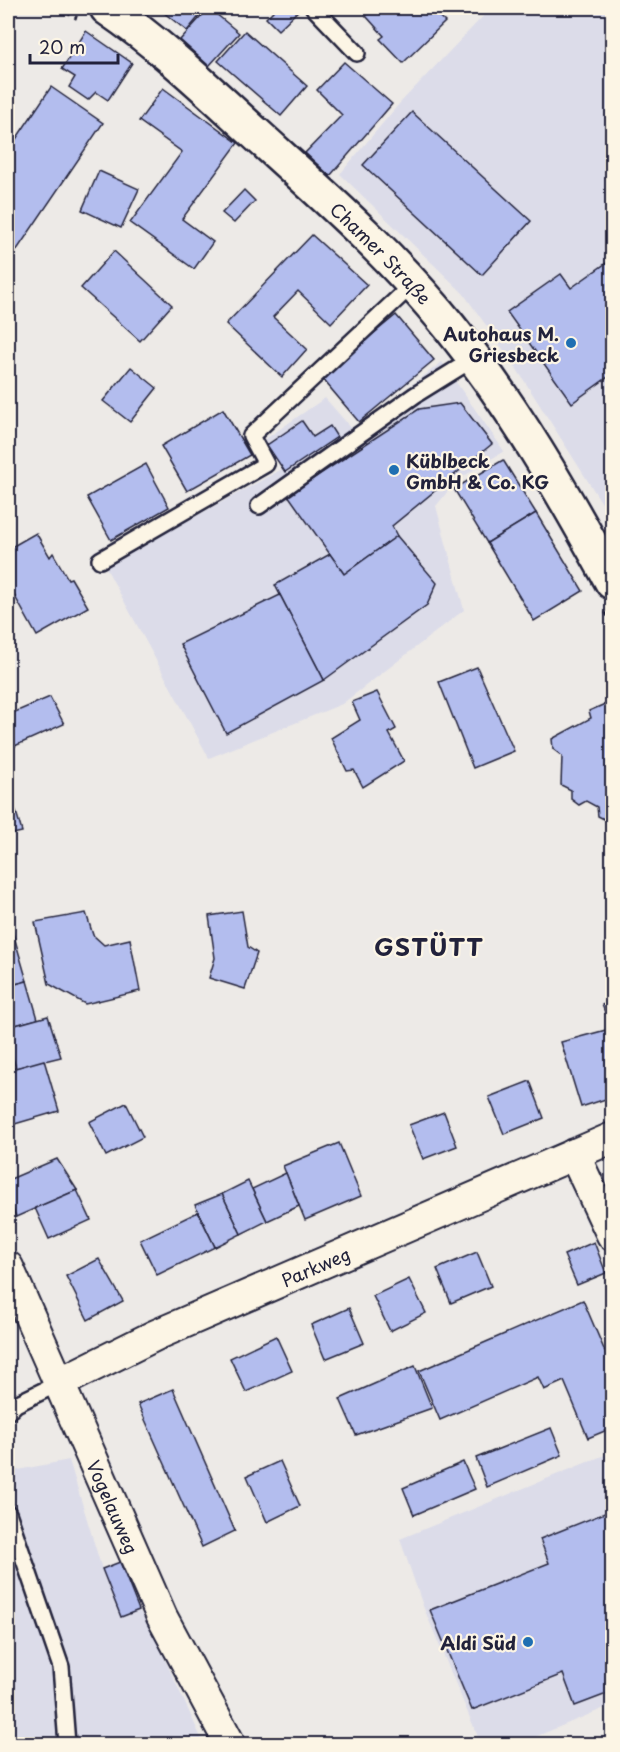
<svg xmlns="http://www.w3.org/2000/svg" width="620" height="1752" viewBox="0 0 620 1752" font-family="'Playpen Sans',sans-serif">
<rect width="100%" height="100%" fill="#edeae7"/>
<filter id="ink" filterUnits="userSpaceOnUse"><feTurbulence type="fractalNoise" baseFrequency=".0167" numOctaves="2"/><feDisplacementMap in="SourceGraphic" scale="12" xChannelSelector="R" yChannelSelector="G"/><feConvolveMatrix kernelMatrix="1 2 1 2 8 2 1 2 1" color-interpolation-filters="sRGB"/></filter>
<g filter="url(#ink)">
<g fill="#dcdce9">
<polygon points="491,8 501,8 507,16 519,8 612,8 612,519 513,363 463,293 340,174 399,104"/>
<polygon points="442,362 504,451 456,481 436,506 464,610 342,704 209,758 105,566 282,469 264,440 325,398 353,430"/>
<polygon points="612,1452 612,1705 518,1744 481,1744 423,1606 400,1539"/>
<polygon points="69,1460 102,1569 121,1617 139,1610 150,1627 204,1744 8,1744 8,1472"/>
</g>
<g fill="#b3bdee" stroke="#22223b" stroke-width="1.5">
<polygon points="158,8 206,8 187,31"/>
<polygon points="209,8 239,33 209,66 180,40"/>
<polygon points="276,8 301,8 278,30 266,18"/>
<polygon points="375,8 430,8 445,22 403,63 380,39 384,36 366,16"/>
<polygon points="86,31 132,63 108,100 96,92 88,100 69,87 75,77 62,69"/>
<polygon points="245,31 307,86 281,116 218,61"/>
<polygon points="344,62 392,104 330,176 305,153 342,115 317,90"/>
<polygon points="51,87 103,123 8,263 8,151"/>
<polygon points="163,88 238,143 182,219 213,242 194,269 130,223 182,152 139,121"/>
<polygon points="412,112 531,221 482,275 363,165"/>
<polygon points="99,171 139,189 121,228 82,210"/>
<polygon points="244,190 255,201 234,223 222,213"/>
<polygon points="312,235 367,285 331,323 298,291 273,317 307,349 282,377 226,324"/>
<polygon points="114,251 172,305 140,341 81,288"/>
<polygon points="612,259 612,374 572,403 507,312 561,274 571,288"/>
<polygon points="396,315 434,360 359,422 321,377"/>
<polygon points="131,367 157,388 130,422 103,401"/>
<polygon points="460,403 492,444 392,526 397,536 344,574 288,495 419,409"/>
<polygon points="223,409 250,455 187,491 161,446"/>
<polygon points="302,421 313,437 330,426 337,437 285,472 267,445"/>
<polygon points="503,460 536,513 487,543 454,489"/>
<polygon points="146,464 169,507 111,540 87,497"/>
<polygon points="536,513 583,591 534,621 487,543"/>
<polygon points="36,533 50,557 53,553 68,579 71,578 88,607 37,636 8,584 8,549"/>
<polygon points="397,536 437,583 427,605 324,680 275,585 330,554 344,574"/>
<polygon points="280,595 324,680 226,733 180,644"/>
<polygon points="477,667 514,751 473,768 439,682"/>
<polygon points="377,692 396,729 389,733 404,761 363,787 354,770 347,771 331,738 360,720 352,702"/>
<polygon points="50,697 64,724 8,749 8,715"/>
<polygon points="612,701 612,836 607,832 606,820 598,816 597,807 586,801 579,805 571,799 571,790 561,785 562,756 553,749 552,739 591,718 589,711"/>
<polygon points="12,798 22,832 8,835 8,799"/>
<polygon points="242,911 248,947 257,953 245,989 209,978 215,958 209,916"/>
<polygon points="86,913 93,935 104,945 130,939 140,991 85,1004 49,984 35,922"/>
<polygon points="8,916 27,981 8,986"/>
<polygon points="27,981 38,1019 8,1027 8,986"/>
<polygon points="612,1001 612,1025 611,1026 602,1005"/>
<polygon points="48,1016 61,1057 16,1068 8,1042 8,1027"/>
<polygon points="606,1030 612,1052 612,1097 581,1107 561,1042"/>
<polygon points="44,1060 59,1111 8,1126 8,1070"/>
<polygon points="530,1081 544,1118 504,1134 489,1097"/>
<polygon points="126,1103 143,1137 106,1156 89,1122"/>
<polygon points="444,1112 457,1146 423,1159 409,1125"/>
<polygon points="339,1143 361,1196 305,1220 283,1166"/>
<polygon points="57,1159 77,1190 16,1217 8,1196 8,1180"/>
<polygon points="286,1173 299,1206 267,1221 252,1189"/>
<polygon points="248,1181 267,1221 241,1234 222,1194"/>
<polygon points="77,1190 91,1220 49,1239 35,1208"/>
<polygon points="222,1194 241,1234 215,1247 195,1205"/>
<polygon points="198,1212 215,1247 157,1275 140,1240"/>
<polygon points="594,1242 606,1273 577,1285 564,1255"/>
<polygon points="477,1252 491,1286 451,1303 437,1269"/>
<polygon points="99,1259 123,1301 88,1320 66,1276"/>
<polygon points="409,1279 426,1313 390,1331 373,1296"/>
<polygon points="583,1300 612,1368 612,1428 588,1438 564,1381 544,1390 538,1377 440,1420 419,1371"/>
<polygon points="349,1308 364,1343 325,1359 311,1325"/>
<polygon points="276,1336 292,1371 246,1392 230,1358"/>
<polygon points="415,1366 432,1408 356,1435 340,1399"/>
<polygon points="173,1389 235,1531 202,1547 138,1404"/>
<polygon points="551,1428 562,1455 487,1487 476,1458"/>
<polygon points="280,1461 300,1506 267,1522 247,1476"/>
<polygon points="463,1462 475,1489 414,1515 403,1488"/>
<polygon points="612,1510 612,1692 575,1706 563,1674 472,1710 430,1610 549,1563 540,1539"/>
<polygon points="120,1562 139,1610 121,1617 102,1569"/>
</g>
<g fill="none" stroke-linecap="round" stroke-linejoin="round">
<g stroke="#22223b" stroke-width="20">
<g id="lane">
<polyline points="314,8 357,53"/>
<polyline points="259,506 415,395 473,359"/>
<polyline points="100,560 266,464 251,436 413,284"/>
<polyline points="8,1412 16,1404 59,1383"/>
<polyline points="8,1513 61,1667 67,1744"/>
</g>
</g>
<g stroke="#22223b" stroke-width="34">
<g id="street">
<polyline points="574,1154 612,1235"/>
<path id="s1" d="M 8,1267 L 162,1617 L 230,1744"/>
<path id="s2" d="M 59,1383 L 156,1335 L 612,1138"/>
</g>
</g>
<g stroke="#22223b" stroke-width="38">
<g id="secondary">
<path id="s3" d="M 107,8 C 160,44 208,90 256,134 C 322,194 392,255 449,326 C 513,405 563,493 612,582"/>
</g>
</g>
<g stroke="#22223b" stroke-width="4" stroke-dasharray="4.5 4.5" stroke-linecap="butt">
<polyline points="59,8 77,18"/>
<polyline points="606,612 612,625"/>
</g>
<use href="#lane" stroke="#fcf5e5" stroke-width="15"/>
<use href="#street" stroke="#fcf5e5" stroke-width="30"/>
<use href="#secondary" stroke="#fcf5e5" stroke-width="33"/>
</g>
</g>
<g fill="#1f6fb2" stroke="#fcf5e5" stroke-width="2">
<circle cx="571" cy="343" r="6"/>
<circle cx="394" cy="470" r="6"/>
<circle cx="528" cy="1642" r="6"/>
</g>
<g text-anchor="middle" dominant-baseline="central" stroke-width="4.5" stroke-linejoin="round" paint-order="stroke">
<g font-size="18" fill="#22223b" stroke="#fcf5e5">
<text stroke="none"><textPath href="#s3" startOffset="368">Chamer Straße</textPath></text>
<text stroke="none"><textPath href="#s2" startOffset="282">Parkweg</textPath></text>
<text stroke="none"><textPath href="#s1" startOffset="262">Vogelauweg</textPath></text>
</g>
<g font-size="18" font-weight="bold" fill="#22223b" stroke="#fcf5e5" text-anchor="end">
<text x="559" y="333">Autohaus M.<tspan x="559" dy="21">Griesbeck</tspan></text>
<text x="406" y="460" text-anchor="start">Küblbeck<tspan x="406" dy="21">GmbH &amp; Co. KG</tspan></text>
<text x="516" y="1642">Aldi Süd</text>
</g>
<g font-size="24" font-weight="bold" letter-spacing="1.5" fill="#22223b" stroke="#fcf5e5">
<text x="429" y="946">GSTÜTT</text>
</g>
</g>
<rect width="620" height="1752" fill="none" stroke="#fcf5e5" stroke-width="30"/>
<rect x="15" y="15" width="590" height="1722" fill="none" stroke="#22223b" stroke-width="2" filter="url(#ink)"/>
<path d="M30 54v9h88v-9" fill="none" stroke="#22223b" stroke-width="3"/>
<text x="39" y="54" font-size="18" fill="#22223b" stroke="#fcf5e5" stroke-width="4.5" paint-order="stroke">20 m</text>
</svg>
